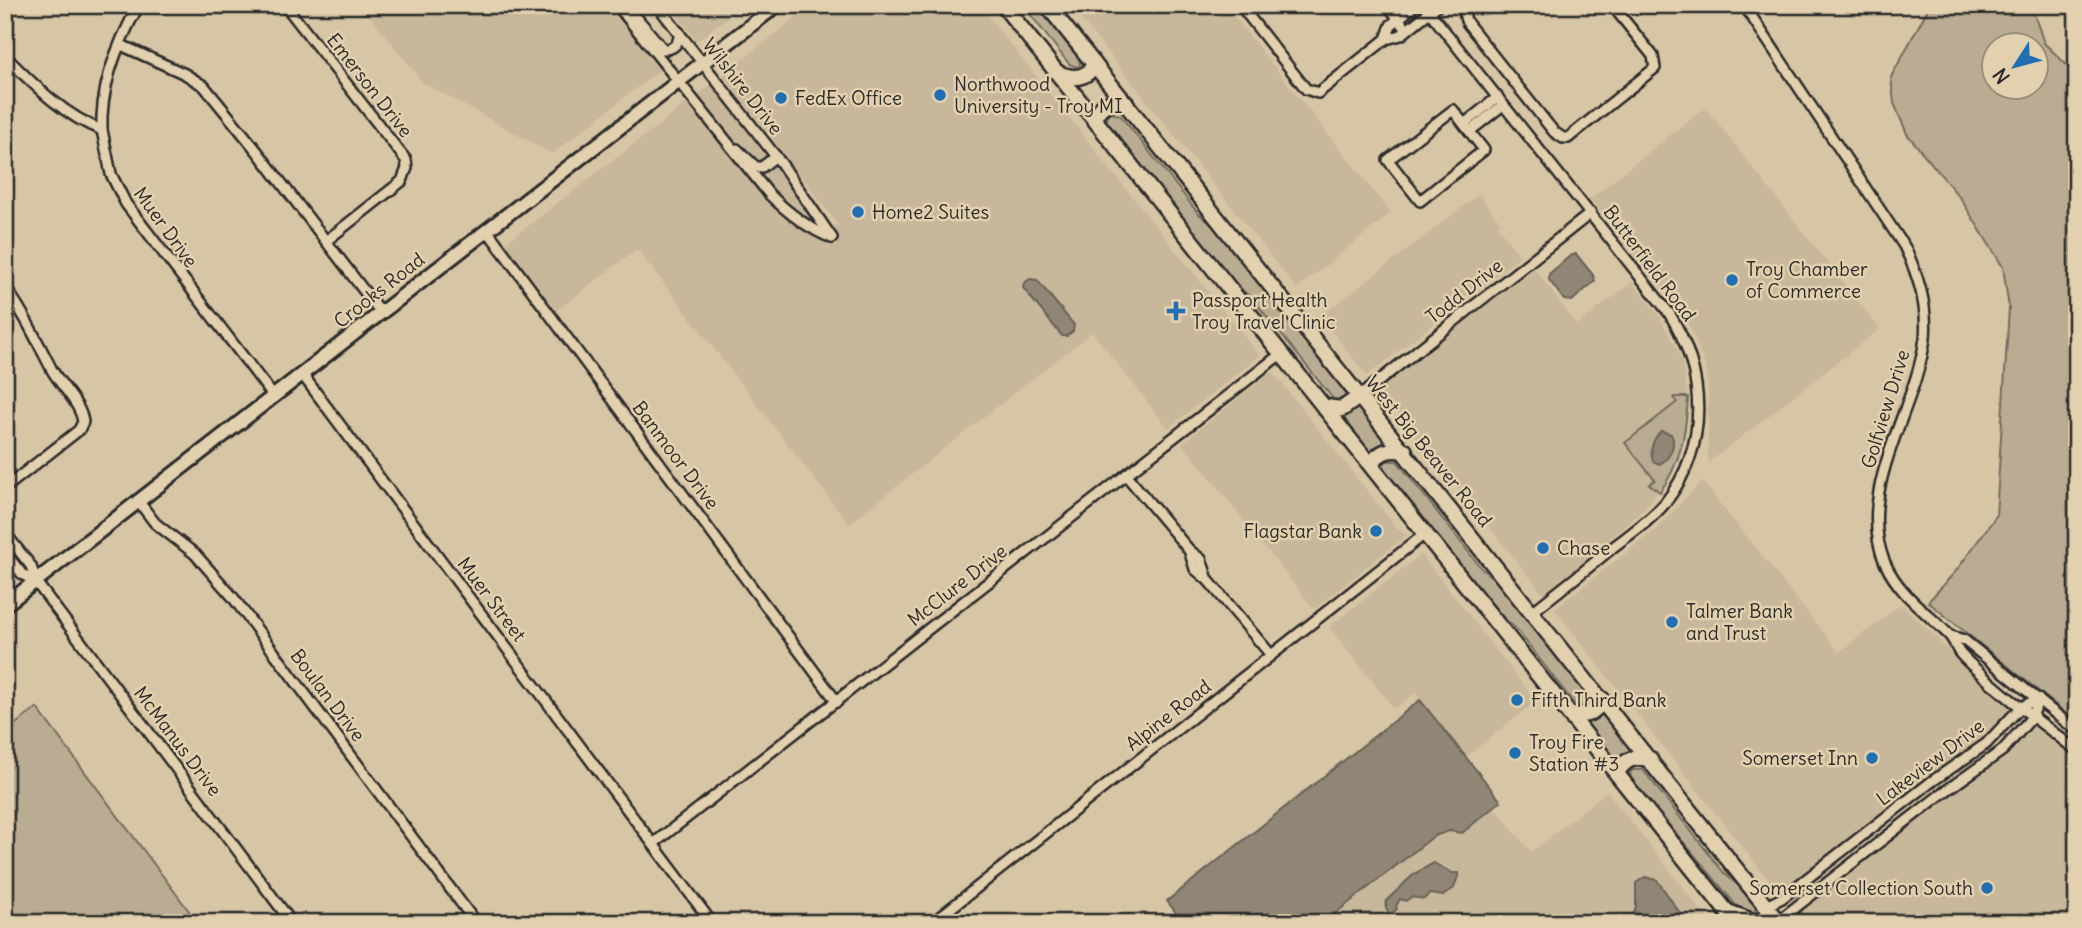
<svg xmlns="http://www.w3.org/2000/svg" width="2082" height="928" viewBox="0 0 2082 928" font-family="Delius,sans-serif">
<rect width="100%" height="100%" fill="#d7c6a6"/>
<filter id="ink" filterUnits="userSpaceOnUse"><feTurbulence type="fractalNoise" baseFrequency=".0143" numOctaves="2"/><feDisplacementMap in="SourceGraphic" scale="14" xChannelSelector="R" yChannelSelector="G"/><feConvolveMatrix kernelMatrix="1 2 1 2 8 2 1 2 1" color-interpolation-filters="sRGB"/></filter>
<g filter="url(#ink)">
<g fill="#c8b89b">
<polygon points="361,5 602,5 621,22 660,70 552,154 422,82"/>
<polygon points="668,5 743,5 697,41"/>
<polygon points="811,5 979,5 1260,356 1168,428 1092,332 849,524 637,249 555,312 503,245 713,83 765,151 816,224 839,226 723,75"/>
<polygon points="1070,5 1225,5 1391,213 1297,289"/>
<polygon points="1705,107 1880,329 1708,463 1708,385 1704,363 1691,329 1671,298 1590,199"/>
<polygon points="1479,194 1501,223 1497,226 1520,256 1367,376 1320,317"/>
<polygon points="1534,268 1577,325 1632,282 1657,313 1676,347 1682,360 1688,397 1684,439 1678,459 1664,486 1635,518 1610,538 1612,542 1544,595 1378,389"/>
<polygon points="1272,371 1396,527 1407,535 1314,609 1182,443"/>
<polygon points="1702,481 1839,652 1901,604 1932,633 1975,678 2011,708 1983,738 1922,780 1787,886 1773,886 1554,609 1656,529"/>
<polygon points="1421,554 1536,701 1466,757 1415,693 1394,709 1329,627"/>
<polygon points="2035,722 2077,754 2077,923 1783,923"/>
<polygon points="1607,791 1711,923 1323,923 1434,836 1449,831 1462,833 1494,807 1531,852"/>
</g>
<g fill="#baac92" stroke="#726c5e" stroke-width="2" fill-rule="evenodd">
<polygon points="1023,5 1037,5 1079,57 1080,65 1077,67 1069,64"/>
<path d="M 1930,5 L 2031,5 L 2044,43 L 2077,75 L 2077,722 L 1928,602 L 1956,571 L 1996,516 L 2009,308 L 2003,267 L 1961,199 L 1907,134 L 1894,103 L 1891,77 ZM 1994,46 L 2036,46 L 2036,88 L 1994,88 Z"/>
<polygon points="1110,113 1120,115 1198,213 1218,230 1345,390 1345,398 1334,400 1255,302 1235,283 1106,123 1107,115"/>
<path d="M 1674,397 L 1688,397 C 1686,432 1681,463 1660,492 L 1649,484 L 1655,480 L 1625,443 L 1677,402 Z"/>
<polygon points="1359,407 1389,444 1371,454 1343,418"/>
<polygon points="1387,461 1397,461 1482,569 1503,586 1590,694 1588,695 1589,703 1576,706 1517,630 1498,612 1385,471 1384,463"/>
<polygon points="37,708 198,923 5,923 5,732"/>
<polygon points="1603,712 1633,751 1619,761 1616,762 1585,722 1595,719"/>
<path d="M 1633,770 L 1643,770 L 1724,873 L 1744,890 L 1755,904 L 1755,912 L 1745,914 L 1738,908 C 1703,864 1666,823 1631,779 L 1630,772 Z"/>
</g>
<g fill="#908674" stroke="#686257" stroke-width="2">
<polygon points="1576,254 1593,275 1595,281 1572,301 1564,300 1549,280 1549,274 1570,256"/>
<polygon points="1030,279 1037,280 1074,325 1073,331 1067,336 1062,336 1023,288 1024,283"/>
<path d="M 1661,431 L 1671,434 C 1677,445 1669,460 1659,464 L 1653,461 C 1649,450 1653,439 1661,431 Z"/>
<polygon points="1420,700 1501,801 1462,833 1449,831 1434,836 1323,923 1184,923 1167,901"/>
<polygon points="1434,863 1452,873 1459,873 1454,888 1443,896 1430,894 1424,899 1411,897 1406,901 1400,899 1396,906 1397,909 1390,915 1386,908 1386,901 1414,874"/>
<polygon points="1645,877 1657,880 1687,923 1631,923 1636,906 1636,883"/>
</g>
<g fill="none" stroke-linecap="round" stroke-linejoin="round">
<g stroke="#2b2b2b" stroke-width="14">
<g id="street">
<polyline points="285,5 406,160 407,168 402,181 326,241"/>
<path d="M 617,5 L 769,194 C 788,213 807,228 832,238"/>
<path d="M 626,5 L 663,49 C 674,50 680,42 679,32"/>
<polyline points="657,5 781,163 832,238"/>
<polyline points="1240,5 1306,89 1318,93 1386,39 1401,35 1438,5"/>
<polyline points="1388,5 1407,30"/>
<path d="M 1424,5 L 1669,313 C 1706,372 1710,446 1665,503 C 1650,521 1630,534 1612,548 C 1586,570 1559,591 1532,612"/>
<path d="M 1462,5 C 1466,12 1463,18 1468,24 L 1554,132 L 1563,138 L 1568,138 L 1655,68 L 1653,56 L 1612,5"/>
<path d="M 1744,5 L 1904,246 C 1918,274 1928,305 1925,338 C 1916,411 1854,490 1885,563 C 1899,594 1925,611 1948,634 C 1954,639 1955,646 1959,652 C 1965,660 1974,667 1981,674 C 2011,702 2045,725 2077,751"/>
<polyline points="1386,39 1391,25 1415,5"/>
<polyline points="121,45 185,74 204,86 257,151 381,313"/>
<path d="M 5,56 C 32,83 65,117 102,130 L 111,174 L 126,204 L 274,397"/>
<polygon points="1453,110 1484,150 1420,201 1388,160"/>
<polyline points="1464,124 1498,97"/>
<path d="M 102,130 C 100,87 118,42 139,5"/>
<polyline points="1470,131 1503,105"/>
<polyline points="737,149 756,167 762,167 776,156"/>
<polyline points="487,230 837,702"/>
<path d="M 5,287 C 24,313 37,341 52,370 C 61,386 81,404 83,422 L 79,430 L 5,488"/>
<polyline points="302,374 712,923"/>
<polyline points="1360,396 1591,213"/>
<polyline points="1126,475 1189,550 1201,559 1208,580"/>
<polyline points="139,502 155,523 195,554 232,596 476,923"/>
<polyline points="5,533 31,566 36,582 292,923"/>
<polyline points="1189,550 1195,569 1208,580 1271,655"/>
<polyline points="5,553 22,574 36,582"/>
<polyline points="1951,636 1964,640 2077,731"/>
<polyline points="653,844 1282,353"/>
<polyline points="1766,906 1782,898 1931,782 1986,744 2021,707 2038,699"/>
<polyline points="1778,921 1940,795 2003,750 2033,716 2038,699"/>
<polyline points="932,923 1426,533"/>
</g>
</g>
<g stroke="#2b2b2b" stroke-width="18">
<polyline id="secondary" points="5,605 777,5"/>
</g>
<g stroke="#2b2b2b" stroke-width="19">
<g id="primary">
<polyline points="1003,5 1736,923"/>
<polyline points="1047,5 1779,923"/>
<path d="M 1058,73 C 1072,79 1087,80 1094,64"/>
<path d="M 1094,118 C 1101,103 1110,101 1126,103"/>
<polyline points="1326,407 1342,409 1360,396"/>
<path d="M 1371,464 C 1380,451 1389,448 1405,451"/>
<path d="M 1571,715 C 1585,716 1596,714 1602,699"/>
<path d="M 1617,773 C 1625,759 1634,756 1650,759"/>
<polyline points="1728,912 1752,921 1778,921"/>
</g>
</g>
<use href="#street" stroke="#e2d0ae" stroke-width="9"/>
<use href="#secondary" stroke="#e2d0ae" stroke-width="12"/>
<use href="#primary" stroke="#e2d0ae" stroke-width="14"/>
</g>
</g>
<g fill="#1f6fb2" stroke="#e2d0ae" stroke-width="2.5">
<circle cx="940" cy="95" r="7"/>
<circle cx="781" cy="98" r="7"/>
<circle cx="858" cy="212" r="7"/>
<circle cx="1732" cy="280" r="7"/>
<path d="M1172.5 300.5h7v7h7v7h-7v7h-7v-7h-7v-7h7z"/>
<circle cx="1376" cy="531" r="7"/>
<circle cx="1543" cy="548" r="7"/>
<circle cx="1672" cy="622" r="7"/>
<circle cx="1517" cy="700" r="7"/>
<circle cx="1515" cy="753" r="7"/>
<circle cx="1872" cy="758" r="7"/>
<circle cx="1987" cy="888" r="7"/>
</g>
<g text-anchor="middle" dominant-baseline="central" stroke-width="5" stroke-linejoin="round" paint-order="stroke">
<g font-size="19" fill="#2b2b2b" stroke="#e2d0ae" text-anchor="start">
<text x="954" y="84">Northwood<tspan x="954" dy="22">University - Troy MI</tspan></text>
<text x="795" y="98">FedEx Office</text>
<text x="872" y="212">Home2 Suites</text>
<text x="1746" y="269">Troy Chamber<tspan x="1746" dy="22">of Commerce</tspan></text>
<text x="1192" y="300">Passport Health<tspan x="1192" dy="22">Troy Travel Clinic</tspan></text>
<text x="1362" y="531" text-anchor="end">Flagstar Bank</text>
<text x="1557" y="548">Chase</text>
<text x="1686" y="611">Talmer Bank<tspan x="1686" dy="22">and Trust</tspan></text>
<text x="1531" y="700">Fifth Third Bank</text>
<text x="1529" y="742">Troy Fire<tspan x="1529" dy="22">Station #3</tspan></text>
<text x="1858" y="758" text-anchor="end">Somerset Inn</text>
<text x="1973" y="888" text-anchor="end">Somerset Collection South</text>
</g>
<g font-size="19" fill="#2b2b2b" stroke="#e2d0ae">
<text transform="translate(370 85) rotate(52)">Emerson Drive</text>
<text transform="translate(743 86) rotate(52)">Wilshire Drive</text>
<text transform="translate(166 227) rotate(54)">Muer Drive</text>
<text transform="translate(1650 263) rotate(53)">Butterfield Road</text>
<text transform="translate(379 290) rotate(-38)">Crooks Road</text>
<text transform="translate(1464 291) rotate(-38)">Todd Drive</text>
<text transform="translate(1885 409) rotate(-73)">Golfview Drive</text>
<text transform="translate(1429 451) rotate(51)">West Big Beaver Road</text>
<text transform="translate(676 455) rotate(53)">Banmoor Drive</text>
<text transform="translate(957 585) rotate(-38)">McClure Drive</text>
<text transform="translate(492 599) rotate(53)">Muer Street</text>
<text transform="translate(328 695) rotate(53)">Boulan Drive</text>
<text transform="translate(1168 715) rotate(-38)">Alpine Road</text>
<text transform="translate(178 741) rotate(53)">McManus Drive</text>
<text transform="translate(1930 762) rotate(-37)">Lakeview Drive</text>
</g>
</g>
<rect width="2082" height="928" fill="none" stroke="#e2d0ae" stroke-width="28"/>
<rect x="14" y="14" width="2054" height="900" fill="none" stroke="#2b2b2b" stroke-width="2.5" filter="url(#ink)"/>
<g transform="translate(2015 66) rotate(234)"><circle r="33" fill="#e2d0ae" stroke="#998e7a" stroke-width="2"/>
<path d="M0-5L12 26L0 18L-12 26Z" fill="#1f6fb2"/>
<text y="-10" font-size="19" font-weight="bold" text-anchor="middle" fill="#2b2b2b">N</text>
</g>
</svg>
